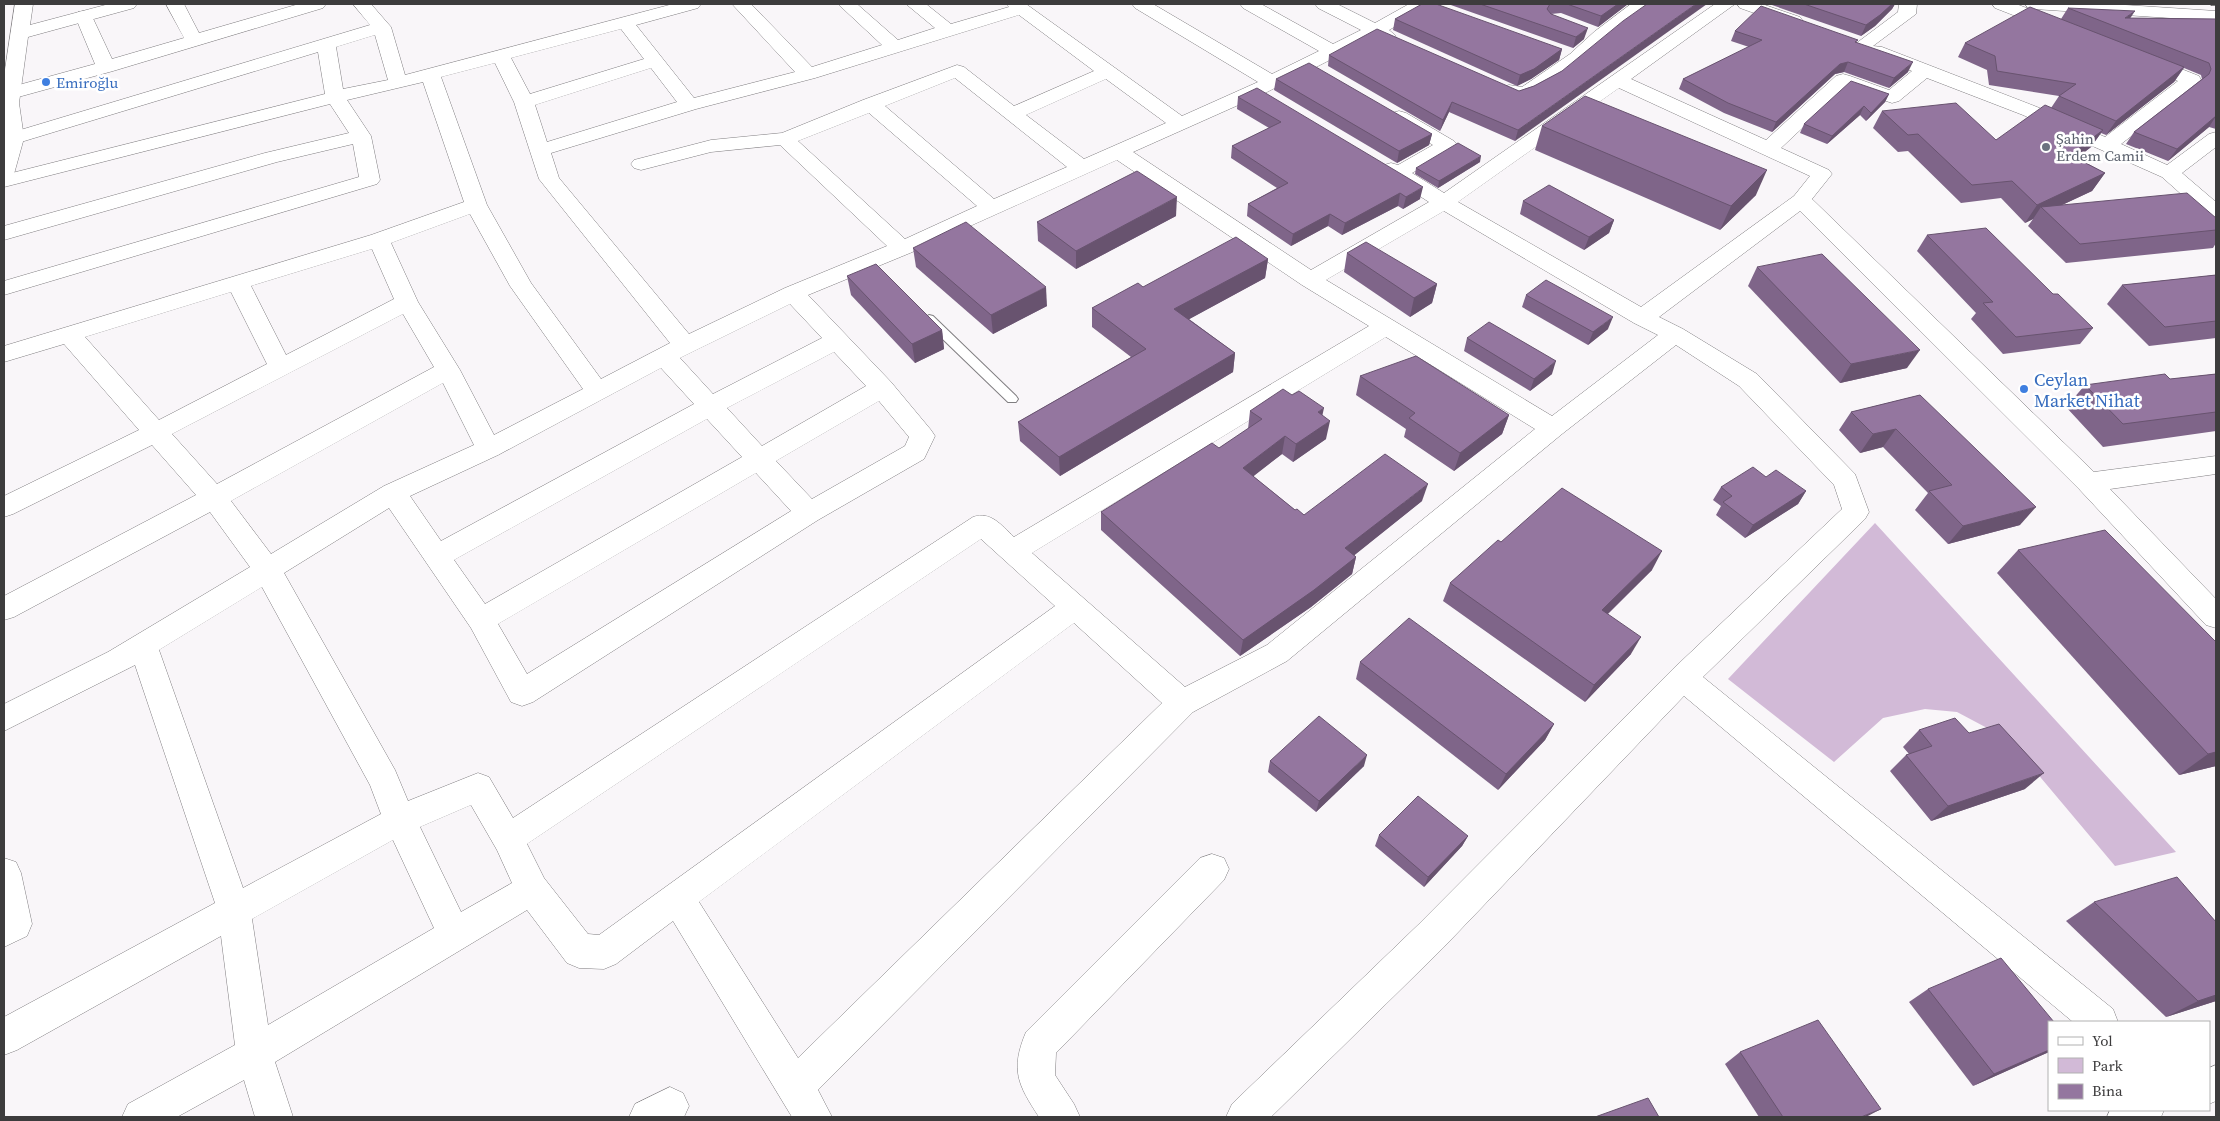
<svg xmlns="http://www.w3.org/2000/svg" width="2220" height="1121" viewBox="0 0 2220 1121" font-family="'Source Serif 4',serif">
<rect width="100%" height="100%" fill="#f9f6f9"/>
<polygon fill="#d2bad7" points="1875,523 2176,852 2115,866 2020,753 1989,729 1957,712 1925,709 1883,718 1834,762 1728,679"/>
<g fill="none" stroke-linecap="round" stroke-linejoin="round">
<g stroke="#807e81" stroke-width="2">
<polygon id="service" points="929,315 933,316 1016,396 1018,399 1016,402 1008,402 925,322 923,319"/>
</g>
<g stroke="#807e81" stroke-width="1">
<g id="minor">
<polygon points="166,4 184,4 199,33 299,4 326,4 323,8 113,71 11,99 4,96 4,89 95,64 75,16 78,12 84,11 90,12 112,59 184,38"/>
<path d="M 353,4 L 371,4 L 391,27 L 405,75 L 673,4 L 701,4 L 698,8 L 636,25 L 694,98 L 795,72 L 732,4 L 751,4 L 812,67 L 882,45 L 838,4 L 857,4 L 898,40 L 935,28 L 906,4 L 926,4 L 951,24 L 1009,7 L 1006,4 L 1026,4 L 1182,116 L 1258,82 L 1135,8 L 1132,4 L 1153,4 L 1272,74 L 1319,51 L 1243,8 L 1240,4 L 1261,4 L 1333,44 L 1361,30 L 1318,8 L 1315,4 L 1337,4 L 1375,23 L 1409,4 L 1430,4 L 1427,8 L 1389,30 L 1396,36 L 1393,40 L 1387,41 L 1375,37 L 1263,94 L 1133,152 L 1311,270 L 1429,202 L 1384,173 L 1381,169 L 1384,165 L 1391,163 L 1398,165 L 1433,145 L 1392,121 L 1389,117 L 1392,113 L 1399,111 L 1406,113 L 1454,141 L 1457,145 L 1454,149 L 1412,173 L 1444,193 L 1715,4 L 1735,4 L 1631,79 L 1766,140 L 1836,76 L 1843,74 L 1850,76 L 1889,90 L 1912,71 L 1870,55 L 1867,51 L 1868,49 L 1857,49 L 1854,45 L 1898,12 L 1899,4 L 1917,4 L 1916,14 L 1873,46 L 1882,47 L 2037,107 L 2105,137 L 2178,81 L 2137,65 L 2135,61 L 2137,57 L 2144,55 L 2151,57 L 2199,76 L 2201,80 L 2199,84 L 2121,144 L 2167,165 L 2209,134 L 2216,132 L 2216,147 L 2182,173 L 2216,202 L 2216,219 L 2208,218 L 2162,177 L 2023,115 L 1927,78 L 1899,101 L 1892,103 L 1846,87 L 1781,148 L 1829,170 L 1832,174 L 1812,199 L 2094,472 L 2216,456 L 2216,474 L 2110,489 L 2216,599 L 2216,628 L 2206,625 L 2079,489 L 1800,211 L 1659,317 L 1683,329 L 1757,374 L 1855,474 L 1869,512 L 1865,519 L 1703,677 L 2113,1009 L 2118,1022 L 2073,1022 L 1684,696 L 1443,948 L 1271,1117 L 1226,1117 L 1232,1104 L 1419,924 L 1673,669 L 1842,509 L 1834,485 L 1739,386 L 1676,345 L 1562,434 L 1287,661 L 1193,712 L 818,1090 L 832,1117 L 792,1117 L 673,921 L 616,964 L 604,969 L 579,968 L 567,963 L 527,910 L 275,1062 L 293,1117 L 255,1117 L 244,1080 L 177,1117 L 122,1117 L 128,1104 L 235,1045 L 221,936 L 17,1050 L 4,1055 L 4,1017 L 215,903 L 135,665 L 4,731 L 4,704 L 108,652 L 250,567 L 210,512 L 14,617 L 4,620 L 4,596 L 196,495 L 152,445 L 13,514 L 4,517 L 4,496 L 139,430 L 64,344 L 4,362 L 4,346 L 371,235 L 464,202 L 423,82 L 347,100 L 371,136 L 380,180 L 377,184 L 4,295 L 4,281 L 359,177 L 353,144 L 277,162 L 4,240 L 4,226 L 265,153 L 349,133 L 330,104 L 4,187 L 4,175 L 325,94 L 318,52 L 21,142 L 14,144 L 7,142 L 4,138 L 7,134 L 370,25 ZM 1019,15 L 1094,71 L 1014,106 L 964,67 L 957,65 L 863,100 L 782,133 L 711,140 L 634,160 L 631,164 L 634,168 L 641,170 L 711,152 L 780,145 L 887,246 L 785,288 L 689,334 L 559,178 L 551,153 L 696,109 L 815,78 ZM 621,29 L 644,59 L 530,94 L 511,58 ZM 375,35 L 388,80 L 343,89 L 336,47 ZM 495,63 L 514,102 L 539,179 L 670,343 L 601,379 L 531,283 L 487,205 L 441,77 ZM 651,68 L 677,102 L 547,142 L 535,105 ZM 955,78 L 1067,167 L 994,199 L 885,106 ZM 1106,79 L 1166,123 L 1084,159 L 1026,115 ZM 1619,88 L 1810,176 L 1794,196 L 1641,307 L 1458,202 ZM 869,113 L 977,206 L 905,239 L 798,141 ZM 1117,160 L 1302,285 L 1369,326 L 1014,537 C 1001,525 991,511 973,517 L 513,818 L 489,777 L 478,773 L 408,801 L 395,770 L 284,573 L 389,508 L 471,628 L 511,702 L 522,706 L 533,702 L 818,520 L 924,459 L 935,436 L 931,430 L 891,382 L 808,295 L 910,253 ZM 1444,211 L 1634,323 L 1658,335 L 1552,416 L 1326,280 ZM 470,214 L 510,286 L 583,389 L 494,435 L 460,370 L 418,302 L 391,243 ZM 372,249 L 394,299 L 286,355 L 251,286 ZM 231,292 L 267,364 L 159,420 L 85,337 ZM 790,304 L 822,338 L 713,394 L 680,358 ZM 403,314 L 434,367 L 217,484 L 172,434 ZM 1386,337 L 1535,429 L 1267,645 L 1185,687 L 1032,553 ZM 834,352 L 866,386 L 762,446 L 727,408 ZM 661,368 L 694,404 L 441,541 L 410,496 L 498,455 ZM 443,383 L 474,445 L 384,486 L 271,554 L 231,501 ZM 879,401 L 909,437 L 905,446 L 812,499 L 776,461 ZM 707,419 L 742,457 L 485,604 L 454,560 ZM 756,473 L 791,511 L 527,674 L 498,624 ZM 981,539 L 1055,606 L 599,935 L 588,934 L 544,878 L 527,844 ZM 262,587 L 370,785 L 381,814 L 243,888 L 159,650 ZM 1074,623 L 1162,703 L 798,1058 L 699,902 ZM 471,805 L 497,850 L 512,883 L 461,912 L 420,827 ZM 393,840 L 434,928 L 268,1025 L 252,919 Z"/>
<path d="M 1631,4 L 1651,4 C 1641,18 1622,28 1608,38 C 1590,53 1522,124 1499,91 L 1502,87 L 1509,85 L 1522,87 L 1570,54 L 1594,32 Z"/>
<polygon points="1737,4 1762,4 1800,17 1803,21 1800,25 1794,26 1788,25 1740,8"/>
<polygon points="1992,4 2016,4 2061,21 2064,25 2061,29 2055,30 2049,29 1995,8"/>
<path d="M 1212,854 L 1224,858 L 1229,869 L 1224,880 L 1056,1053 L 1055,1075 L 1074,1104 L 1080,1117 L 1039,1117 C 1018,1085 1010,1070 1026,1032 L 1200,858 Z"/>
<polygon points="4,858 16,862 21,873 32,924 27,936 4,947"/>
<polygon points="2216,1065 2216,1101 2209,1104 2209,1068"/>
<polygon points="670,1087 683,1093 689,1106 684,1117 629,1117 635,1104"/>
<polygon points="2110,1110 2164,1110 2161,1117 2107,1117"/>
</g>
</g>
<g stroke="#807e81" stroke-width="1">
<polygon id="secondary" points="15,4 33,4 30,25 109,4 137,4 134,8 28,37 19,103 24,138 14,174 11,178 4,180 4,76"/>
</g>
<g stroke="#807e81" stroke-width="1">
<polygon id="primary" points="2025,4 2110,4 2216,11 2216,21 2034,9 2028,8"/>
</g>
<use href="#service" fill="#fff" fill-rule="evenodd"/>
<use href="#minor" fill="#fff" fill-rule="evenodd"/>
<use href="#secondary" fill="#fff" fill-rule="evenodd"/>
<use href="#primary" fill="#fff" fill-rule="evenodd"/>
<g stroke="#525052" stroke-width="4">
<polyline id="rail" points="2212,4 2216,4"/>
</g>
<use href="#rail" stroke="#fff" stroke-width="2.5" stroke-dasharray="8" stroke-linecap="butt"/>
</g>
<g fill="#7f6589">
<polygon points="1448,4 1628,4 1598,27 1561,13 1551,14 1584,39 1573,48"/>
<polygon points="1769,4 1895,4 1892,9 1875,26 1861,36"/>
<polygon points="2068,8 2130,18 2216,19 2216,129 2209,127 2168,161 2126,144 2134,132 2202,79 2201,75 2184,68 2174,82 2106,135 2101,133 2091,147 2077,158 2105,173 2092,191 2062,205 2216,218 2216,243 2213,248 2066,263 2028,226 2033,219 2025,223 2001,198 1961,203 1908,151 1898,152 1873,128 1882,111 1996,140 2051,108 2059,96 1989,85 1987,70 1958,57 1965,43 2061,19"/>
<polygon points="1395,19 1562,49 1559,60 1531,79 1517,86 1393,30"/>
<polygon points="1735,31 1858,40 1856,42 1908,72 1889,88 1844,72 1835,74 1772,132 1724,113 1679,89 1683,79 1749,47 1731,41"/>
<polygon points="1329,55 1519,91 1534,86 1562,71 1515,141 1449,112 1440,131 1328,66"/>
<polygon points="1276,79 1432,134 1429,145 1397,163 1274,90"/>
<polygon points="1889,94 1885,102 1866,121 1860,115 1827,144 1800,133 1804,124"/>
<polygon points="1238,97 1420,199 1403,209 1398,206 1342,235 1328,226 1291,246 1247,216 1248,204 1277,188 1231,158 1232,146 1269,128 1237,109"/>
<polygon points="1542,126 1756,195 1720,230 1535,150"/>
<polygon points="1480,162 1438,188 1415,174 1416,168"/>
<polygon points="1523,201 1614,220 1609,233 1584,250 1520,214"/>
<polygon points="1176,216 1076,269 1038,241 1037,222"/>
<polygon points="1927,235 2053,294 2093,328 2080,344 2003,354 1971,319 1976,313 1917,251"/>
<polygon points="913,248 1047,306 993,334 916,267"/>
<polygon points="1347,253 1437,284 1432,303 1410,317 1344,272"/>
<polygon points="1268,259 1265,278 1189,319 1235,353 1233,372 1060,476 1020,441 1018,422 1131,357 1092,327 1092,308 1143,287"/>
<polygon points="1757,267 1907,368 1840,383 1748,286"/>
<polygon points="2216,275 2216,338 2149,346 2107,304 2122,285"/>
<polygon points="847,276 942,330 944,349 915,363 851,295"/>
<polygon points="1526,295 1608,329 1588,345 1522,307"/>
<polygon points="1467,338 1552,374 1530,391 1464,351"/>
<polygon points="2216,374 2216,431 2103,447 2066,407 2085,385 2170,379"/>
<polygon points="1360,376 1509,415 1502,434 1454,471 1404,437 1406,429 1356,395"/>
<polygon points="1920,395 2020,525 1948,544 1915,510 1928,493 1883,447 1860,453 1839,430 1851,412"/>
<polygon points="1250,411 1322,416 1326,439 1293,462 1282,454 1253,476 1295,510 1304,515 1422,501 1354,555 1356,557 1352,574 1311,607 1240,656 1101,530 1101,512 1219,448 1248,429"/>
<polygon points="1766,477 1806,491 1798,504 1745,538 1716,515 1721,506 1713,500 1721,487"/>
<polygon points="1501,542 1652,570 1608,614 1631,654 1585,702 1443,601 1450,583"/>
<polygon points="2018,550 2216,642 2216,766 2179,775 1997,573"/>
<polygon points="1360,662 1554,724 1545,740 1498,790 1356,679"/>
<polygon points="1919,730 1969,733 2025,789 1931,821 1890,771 1906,755 1909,754 1903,747"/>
<polygon points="1270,761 1364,766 1316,812 1268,772"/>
<polygon points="1379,835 1468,836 1462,846 1424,887 1375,846"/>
<polygon points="2094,902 2216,922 2216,1001 2166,1017 2066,921"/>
<polygon points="1928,989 2049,1052 1973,1086 1909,1002"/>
<polygon points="1740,1052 1866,1117 1759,1117 1725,1064"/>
</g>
<g fill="#68536f">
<polygon points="1618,4 1628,4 1598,27 1601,16"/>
<polygon points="1696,4 1707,4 1515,141 1518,130"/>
<polygon points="1892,4 1895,4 1892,9 1875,26 1861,36 1866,25"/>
<polygon points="2135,11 2127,23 2125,18"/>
<polygon points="1588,28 1584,39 1573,48 1576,37"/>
<polygon points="1562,49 1559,60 1531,79 1517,86 1520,75"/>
<polygon points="1848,62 1844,72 1835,74 1772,132 1776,122 1840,64"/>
<polygon points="1913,62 1908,72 1889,88 1894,78"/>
<polygon points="2184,67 2174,82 2106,135 2116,121"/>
<polygon points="1889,94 1885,102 1866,121 1871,113"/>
<polygon points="1452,102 1449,112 1440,131 1443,120"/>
<polygon points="1864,106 1860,115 1827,144 1832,136"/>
<polygon points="2216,116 2209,127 2168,161 2177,149"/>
<polygon points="2103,130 2091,147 2059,172 2070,155"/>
<polygon points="1432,134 1429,145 1397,163 1399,151"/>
<polygon points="1481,156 1480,162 1438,188 1439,181"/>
<polygon points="1767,170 1756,195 1720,230 1731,206"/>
<polygon points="2105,173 2092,191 2047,212 2041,207 2033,219 2025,223 2037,205"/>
<polygon points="1423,187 1420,199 1403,209 1406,197"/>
<polygon points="1400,193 1398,206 1342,235 1345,223"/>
<polygon points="1177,197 1176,216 1076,269 1076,251"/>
<polygon points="1330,214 1328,226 1291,246 1293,234"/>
<polygon points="1614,220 1609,233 1584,250 1589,237"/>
<polygon points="1268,259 1265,278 1173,328 1174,309"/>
<polygon points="1437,284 1432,303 1410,317 1414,298"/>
<polygon points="1046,287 1047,306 993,334 991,315"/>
<polygon points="1613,317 1608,329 1588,345 1593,332"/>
<polygon points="942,330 944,349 915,363 912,344"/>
<polygon points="1920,350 1907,368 1840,383 1851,364"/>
<polygon points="1235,353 1233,372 1060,476 1059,457"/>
<polygon points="1556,361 1552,374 1530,391 1534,379"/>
<polygon points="1324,408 1320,426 1318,412"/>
<polygon points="1509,415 1502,434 1454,471 1460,453"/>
<polygon points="1330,421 1326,439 1293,462 1296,444"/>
<polygon points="1896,429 1883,447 1860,453 1873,434"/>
<polygon points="1285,436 1282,454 1241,486 1243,468"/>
<polygon points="1428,484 1422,501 1341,566 1345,548"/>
<polygon points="1806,491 1798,504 1745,538 1753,525"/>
<polygon points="2036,507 2020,525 1948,544 1963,526"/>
<polygon points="1662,551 1652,570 1593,628 1602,610"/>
<polygon points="1356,557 1352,574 1311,607 1240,656 1243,640"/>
<polygon points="1641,637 1631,654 1585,702 1594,685"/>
<polygon points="1554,724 1545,740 1498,790 1506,774"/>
<polygon points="2216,752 2216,766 2179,775 2208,754"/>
<polygon points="1367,755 1364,766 1316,812 1319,801"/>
<polygon points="2044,773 2025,789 1931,821 1948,806"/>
<polygon points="1468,836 1462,846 1424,887 1428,877"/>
<polygon points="2216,995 2216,1001 2166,1017 2198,1001"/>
<polygon points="2049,1050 2049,1052 1973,1086 1994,1074"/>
<polygon points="1881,1109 1866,1117 1861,1117"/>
</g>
<g fill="#94769f" stroke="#68536f">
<polygon points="1422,4 1436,4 1562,49 1534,69 1520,75 1395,19"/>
<polygon points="1480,4 1550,4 1547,9 1551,14 1588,28 1576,37"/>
<polygon points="1567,4 1618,4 1601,16"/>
<polygon points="1647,4 1696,4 1518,130 1452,102 1443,120 1329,55 1377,29 1519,91 1534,86 1562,71 1623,21"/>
<polygon points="1804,4 1892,4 1880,15 1866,25"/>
<polygon points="1761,6 1858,40 1855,42 1913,62 1894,78 1848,62 1840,64 1776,122 1728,103 1683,79 1762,40 1735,31"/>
<polygon points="2030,7 2184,67 2116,121 2059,96 2076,84 1997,71 1995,56 1965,43"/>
<polygon points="2068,8 2135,11 2125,18 2216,19 2216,116 2177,149 2134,132 2209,74 2211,69 2209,63"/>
<polygon points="1309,63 1432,134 1399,151 1276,79"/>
<polygon points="1851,81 1889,94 1871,113 1864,106 1832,136 1804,124"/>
<polygon points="1257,88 1423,187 1406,197 1400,193 1345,223 1330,214 1293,234 1248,204 1288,183 1232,146 1281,122 1238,97"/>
<polygon points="1585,96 1767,170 1731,206 1542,126"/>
<polygon points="1956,103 1996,140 2045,105 2103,130 2070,155 2105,173 2037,205 2012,181 1972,185 1918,134 1908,135 1882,111"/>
<polygon points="1458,143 1481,156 1439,181 1416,168"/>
<polygon points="1137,171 1177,197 1076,251 1037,222"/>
<polygon points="1549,185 1614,220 1589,237 1523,201"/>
<polygon points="2187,193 2216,218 2216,230 2080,244 2041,207"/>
<polygon points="966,222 1046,287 991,315 913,248"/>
<polygon points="1986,228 2053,294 2058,294 2093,328 2016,337 1983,303 1993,302 1927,235"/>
<polygon points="1236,237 1268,259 1174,309 1235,353 1059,457 1018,422 1146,349 1092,308 1138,283 1143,287"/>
<polygon points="1366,242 1437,284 1414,298 1347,253"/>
<polygon points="1822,254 1920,350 1851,364 1757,267"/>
<polygon points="876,264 942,330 912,344 847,276"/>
<polygon points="2216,275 2216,321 2165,327 2122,285"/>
<polygon points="1546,280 1613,317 1593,332 1526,295"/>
<polygon points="1489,322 1556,361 1534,379 1467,338"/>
<polygon points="1416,356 1509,415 1460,453 1409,418 1415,413 1360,376"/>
<polygon points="2165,374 2170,379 2216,374 2216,412 2123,424 2085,385"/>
<polygon points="1283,389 1292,395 1299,391 1324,408 1318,412 1330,421 1296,444 1285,436 1243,468 1295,510 1297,509 1304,515 1385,454 1428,484 1345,548 1356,557 1314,590 1243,640 1101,512 1212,443 1219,448 1262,419 1250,411"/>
<polygon points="1920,395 2036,507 1963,526 1929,491 1952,485 1896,429 1873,434 1851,412"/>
<polygon points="1753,467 1766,477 1776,470 1806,491 1753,525 1723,502 1732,496 1721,487"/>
<polygon points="1562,488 1662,551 1602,610 1641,637 1594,685 1450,583 1498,540 1501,542"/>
<polygon points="2105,530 2216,642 2216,752 2208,754 2018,550"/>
<polygon points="1409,618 1554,724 1506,774 1360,662"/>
<polygon points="1319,716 1367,755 1319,801 1270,761"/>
<polygon points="1955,718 1969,733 1999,724 2044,773 1948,806 1906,755 1932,746 1919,730"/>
<polygon points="1418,796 1468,836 1428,877 1379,835"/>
<polygon points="2177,877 2216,922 2216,995 2198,1001 2094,902"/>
<polygon points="2001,958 2054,1022 2049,1022 2049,1050 1994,1074 1928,989"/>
<polygon points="1818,1020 1881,1109 1861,1117 1783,1117 1740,1052"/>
<polygon points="1648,1098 1659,1117 1595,1117"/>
</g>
<g fill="#3f7fe0" stroke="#fff" stroke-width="2">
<circle cx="46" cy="82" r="5"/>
<circle cx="2024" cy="389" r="5"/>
</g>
<circle fill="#6b7280" stroke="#fff" stroke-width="2" cx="2046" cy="147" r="5"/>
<g text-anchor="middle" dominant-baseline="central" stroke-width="5" stroke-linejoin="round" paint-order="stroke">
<g font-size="15" fill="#366cbe" stroke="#fff" text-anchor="start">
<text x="56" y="82">Emiroğlu</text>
</g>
<g font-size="15" fill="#5b616d" stroke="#fff" text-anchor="start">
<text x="2056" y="138">Şahin<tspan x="2056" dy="17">Erdem Camii</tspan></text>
</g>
<g font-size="18" fill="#366cbe" stroke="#fff" text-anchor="start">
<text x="2034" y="379">Ceylan<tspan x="2034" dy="21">Market Nihat</tspan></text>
</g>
</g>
<rect width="2220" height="1121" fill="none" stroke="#3d3c3d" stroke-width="10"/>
<rect x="2048" y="1021" width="162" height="90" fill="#ffffff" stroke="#b1b1b1"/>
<rect x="2058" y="1037" width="25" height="8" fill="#ffffff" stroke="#b1b1b1"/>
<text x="2092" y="1046" font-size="15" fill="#3d3c3d">Yol</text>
<rect x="2058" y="1058" width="25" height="15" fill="#d2bad7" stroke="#b1b1b1"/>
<text x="2092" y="1071" font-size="15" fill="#3d3c3d">Park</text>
<rect x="2058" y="1084" width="25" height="15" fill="#94769f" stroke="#b1b1b1"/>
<text x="2092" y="1096" font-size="15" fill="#3d3c3d">Bina</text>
</svg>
